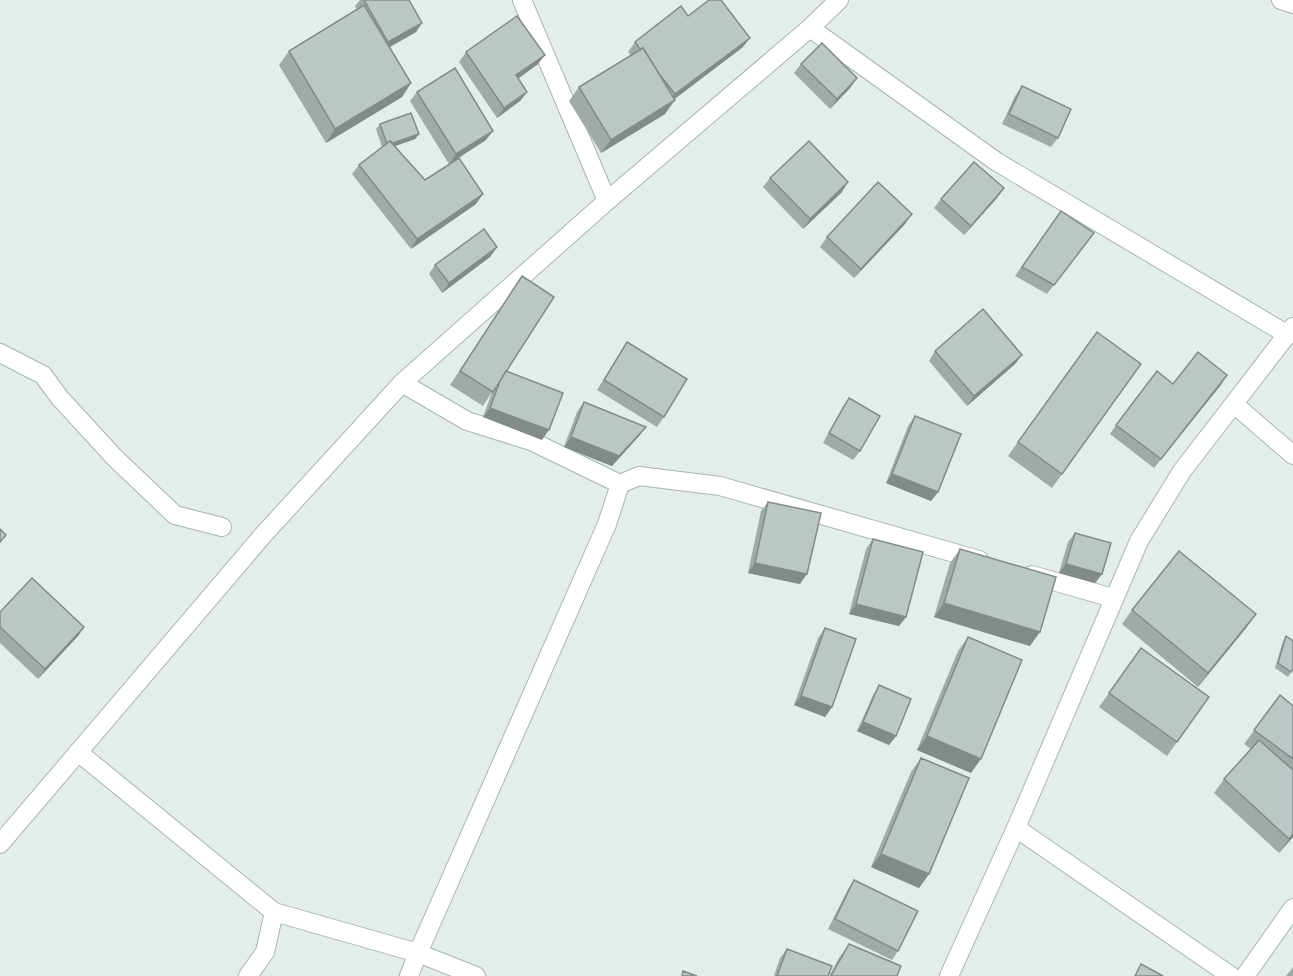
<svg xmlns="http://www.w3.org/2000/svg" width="1293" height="976" viewBox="0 0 1293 976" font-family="Cabin,sans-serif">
<rect width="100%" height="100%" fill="#e4edeb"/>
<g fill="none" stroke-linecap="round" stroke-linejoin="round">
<g stroke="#a7b5b3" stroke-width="20">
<g id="minor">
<polyline points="522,0 607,201"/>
<polyline points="1281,0 1293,4"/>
<polyline points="810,28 997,162 1288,335"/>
<polyline points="0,353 43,375 59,397 115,458 175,515 222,527"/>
<polyline points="402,383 467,421 531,441 620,484 639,476 720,486 979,560"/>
<polyline points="1234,404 1293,455"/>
<polyline points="1032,575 1113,598"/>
<polyline points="78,752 274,912 418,953 476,976"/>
<polyline points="1016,828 1231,976"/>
<polyline points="0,844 264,534 402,383 607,201 810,28 839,0"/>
<polyline points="248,976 265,952 274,912"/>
<polyline points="409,976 418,953 607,524 620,484"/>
<polyline points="949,976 1016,828 1139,541 1182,471 1293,327"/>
<polyline points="1245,976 1293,908"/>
</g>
</g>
<use href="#minor" stroke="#fff" stroke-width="18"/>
</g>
<g fill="#a0aba9">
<polygon points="360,0 409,0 422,23 416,32 390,47 411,83 402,97 326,143 279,65 289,51 357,10 355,6"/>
<polygon points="688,16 743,47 674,99 665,114 601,153 569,101 579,87 631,55 628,52 635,42"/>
<polygon points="466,52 538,64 518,79 527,92 520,101 497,118 459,62"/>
<polygon points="801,64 857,78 850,88 830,109 794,73"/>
<polygon points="1022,86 1058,138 1051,147 1002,124 1015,96"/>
<polygon points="417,92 486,140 449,164 410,101"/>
<polygon points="380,124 419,134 415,139 395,146 425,180 476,204 411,249 352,174 359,165 382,147 376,129"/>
<polygon points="770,178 842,192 803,229 763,187"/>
<polygon points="1004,188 997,198 964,235 934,208 941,199"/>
<polygon points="1061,211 1087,242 1047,294 1015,276"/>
<polygon points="905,224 854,278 820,247 827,237"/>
<polygon points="497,247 490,257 442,293 429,274 435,265"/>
<polygon points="522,276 506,371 542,440 483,417 492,392 483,406 450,385"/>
<polygon points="1097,332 1141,364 1052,488 1008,456"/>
<polygon points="627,342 664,417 657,427 597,390"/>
<polygon points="935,351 1022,355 1015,364 967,406 929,361"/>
<polygon points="1227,375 1154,468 1110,434 1116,425 1173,384"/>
<polygon points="849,398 860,451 853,460 823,443 842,408"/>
<polygon points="584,402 639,436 612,466 564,447 577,412"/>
<polygon points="915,416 938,492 931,501 886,483 908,426"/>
<polygon points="768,502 800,584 748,573 761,511"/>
<polygon points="1075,533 1102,574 1095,583 1059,573 1068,542"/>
<polygon points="873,539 906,617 899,626 849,614 866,549"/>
<polygon points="960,549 1030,646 934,617 950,563"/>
<polygon points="1132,610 1256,614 1246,628 1198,687 1122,624"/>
<polygon points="0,612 84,627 78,636 38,679 0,643"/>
<polygon points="825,628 832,707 825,717 794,705 818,638"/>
<polygon points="1286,636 1293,669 1288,677 1275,668 1283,641"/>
<polygon points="968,637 971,773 917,750 958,651"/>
<polygon points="1141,648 1209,697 1167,756 1099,707"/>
<polygon points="879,685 896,736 889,745 857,731 873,695"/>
<polygon points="1280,695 1293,706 1293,837 1279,853 1214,793 1224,779 1251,749 1244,744"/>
<polygon points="921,758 929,874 919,888 871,867 911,772"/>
<polygon points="854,880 898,951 892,960 828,929 848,889"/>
<polygon points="849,944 897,976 829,976 839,958"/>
<polygon points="787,949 828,976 774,976 780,958"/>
<polygon points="1293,967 1293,976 1286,976"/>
</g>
<g fill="#828b8a">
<polygon points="422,23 416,32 381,52 388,42"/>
<polygon points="750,38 743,47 668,104 675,94"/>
<polygon points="545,55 538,64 509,85 516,75"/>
<polygon points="857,78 850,88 830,109 837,99"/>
<polygon points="411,83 402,97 326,143 335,129"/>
<polygon points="527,92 520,101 497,118 504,108"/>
<polygon points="675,100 665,114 601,153 611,140"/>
<polygon points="493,131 486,140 449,164 456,154"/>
<polygon points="419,134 415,139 384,150 387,146"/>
<polygon points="848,182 842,192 803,229 810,219"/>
<polygon points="1004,188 997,198 964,235 971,226"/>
<polygon points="483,194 476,204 411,249 417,239"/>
<polygon points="912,214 905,224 854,278 861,269"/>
<polygon points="497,247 490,257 442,293 449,283"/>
<polygon points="1022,355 1015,364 967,406 974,396"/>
<polygon points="1227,375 1221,385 1154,468 1161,459"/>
<polygon points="490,408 549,430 542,440 483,417"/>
<polygon points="646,427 639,436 612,466 564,447 571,437"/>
<polygon points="892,474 938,492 931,501 886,483"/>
<polygon points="755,563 807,574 800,584 748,573"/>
<polygon points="1066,564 1102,574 1095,583 1059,573"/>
<polygon points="944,603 1040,632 1030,646 934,617"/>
<polygon points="856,604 906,617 899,626 849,614"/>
<polygon points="1256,614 1246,628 1198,687 1208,673"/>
<polygon points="84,627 78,636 38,679 45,669"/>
<polygon points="801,696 832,707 825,717 794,705"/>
<polygon points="863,722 896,736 889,745 857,731"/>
<polygon points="927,736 981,759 971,773 917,750"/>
<polygon points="1293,834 1293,837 1279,853 1289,839"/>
<polygon points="881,854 929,874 919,888 871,867"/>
</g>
<g fill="#bac7c5" stroke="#828b8a" stroke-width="1.5">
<polygon points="364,0 409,0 422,23 388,42"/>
<polygon points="709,0 721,0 750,38 675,94 659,74 643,48 640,49 635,42 681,6 688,16"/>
<polygon points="364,5 411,83 335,129 289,51"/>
<polygon points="517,16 545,55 516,75 527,92 504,108 466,52"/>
<polygon points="822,43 857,78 837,99 801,64"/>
<polygon points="643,48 675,100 611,140 579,87"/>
<polygon points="455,68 493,131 456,154 417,92"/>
<polygon points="1022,86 1071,109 1058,138 1009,114"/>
<polygon points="411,113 419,134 393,143 390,141 387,144 380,124"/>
<polygon points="390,141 425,180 459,158 483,194 417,239 359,165"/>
<polygon points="809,141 848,182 810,219 770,178"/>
<polygon points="974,162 1004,188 971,226 941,199"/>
<polygon points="878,182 912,214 861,269 827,237"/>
<polygon points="1061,211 1094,233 1054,285 1022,267"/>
<polygon points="484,229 497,247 449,283 435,265"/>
<polygon points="522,276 554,297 493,392 460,371"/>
<polygon points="983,309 1022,355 974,396 935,351"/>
<polygon points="1097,332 1141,364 1062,474 1018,442"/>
<polygon points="627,342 687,379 664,417 604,380"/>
<polygon points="1198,352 1227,375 1161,459 1116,425 1157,371 1173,384"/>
<polygon points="506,371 563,393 549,430 490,408 500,381"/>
<polygon points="849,398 880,416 860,451 829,433"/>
<polygon points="584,402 646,427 619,456 571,437"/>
<polygon points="915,416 961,434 938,492 892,474"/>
<polygon points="768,502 821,513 807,574 755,563"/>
<polygon points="0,529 6,535 0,542"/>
<polygon points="1075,533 1111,543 1102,574 1066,564"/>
<polygon points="873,539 923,552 906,617 856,604"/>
<polygon points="960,549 1056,577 1040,632 944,603"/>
<polygon points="1179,551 1256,614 1208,673 1132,610"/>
<polygon points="32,578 84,627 45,669 0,627 0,612"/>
<polygon points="825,628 856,639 832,707 801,696"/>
<polygon points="1286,636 1293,641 1293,669 1291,672 1278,663"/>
<polygon points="968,637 1022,660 981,759 927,736"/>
<polygon points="1141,648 1209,697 1177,742 1109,693"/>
<polygon points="879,685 911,699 896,736 863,722"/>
<polygon points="1280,695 1293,706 1293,759 1254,730"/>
<polygon points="1259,740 1293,770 1293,834 1289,839 1224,779"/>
<polygon points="921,758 969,778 929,874 881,854"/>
<polygon points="854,880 918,911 898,951 835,919"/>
<polygon points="849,944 901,966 897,976 831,976"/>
<polygon points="787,949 832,966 828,976 777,976"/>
<polygon points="1141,964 1163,976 1135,976"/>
<polygon points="683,971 697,976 682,976"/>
</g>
</svg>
